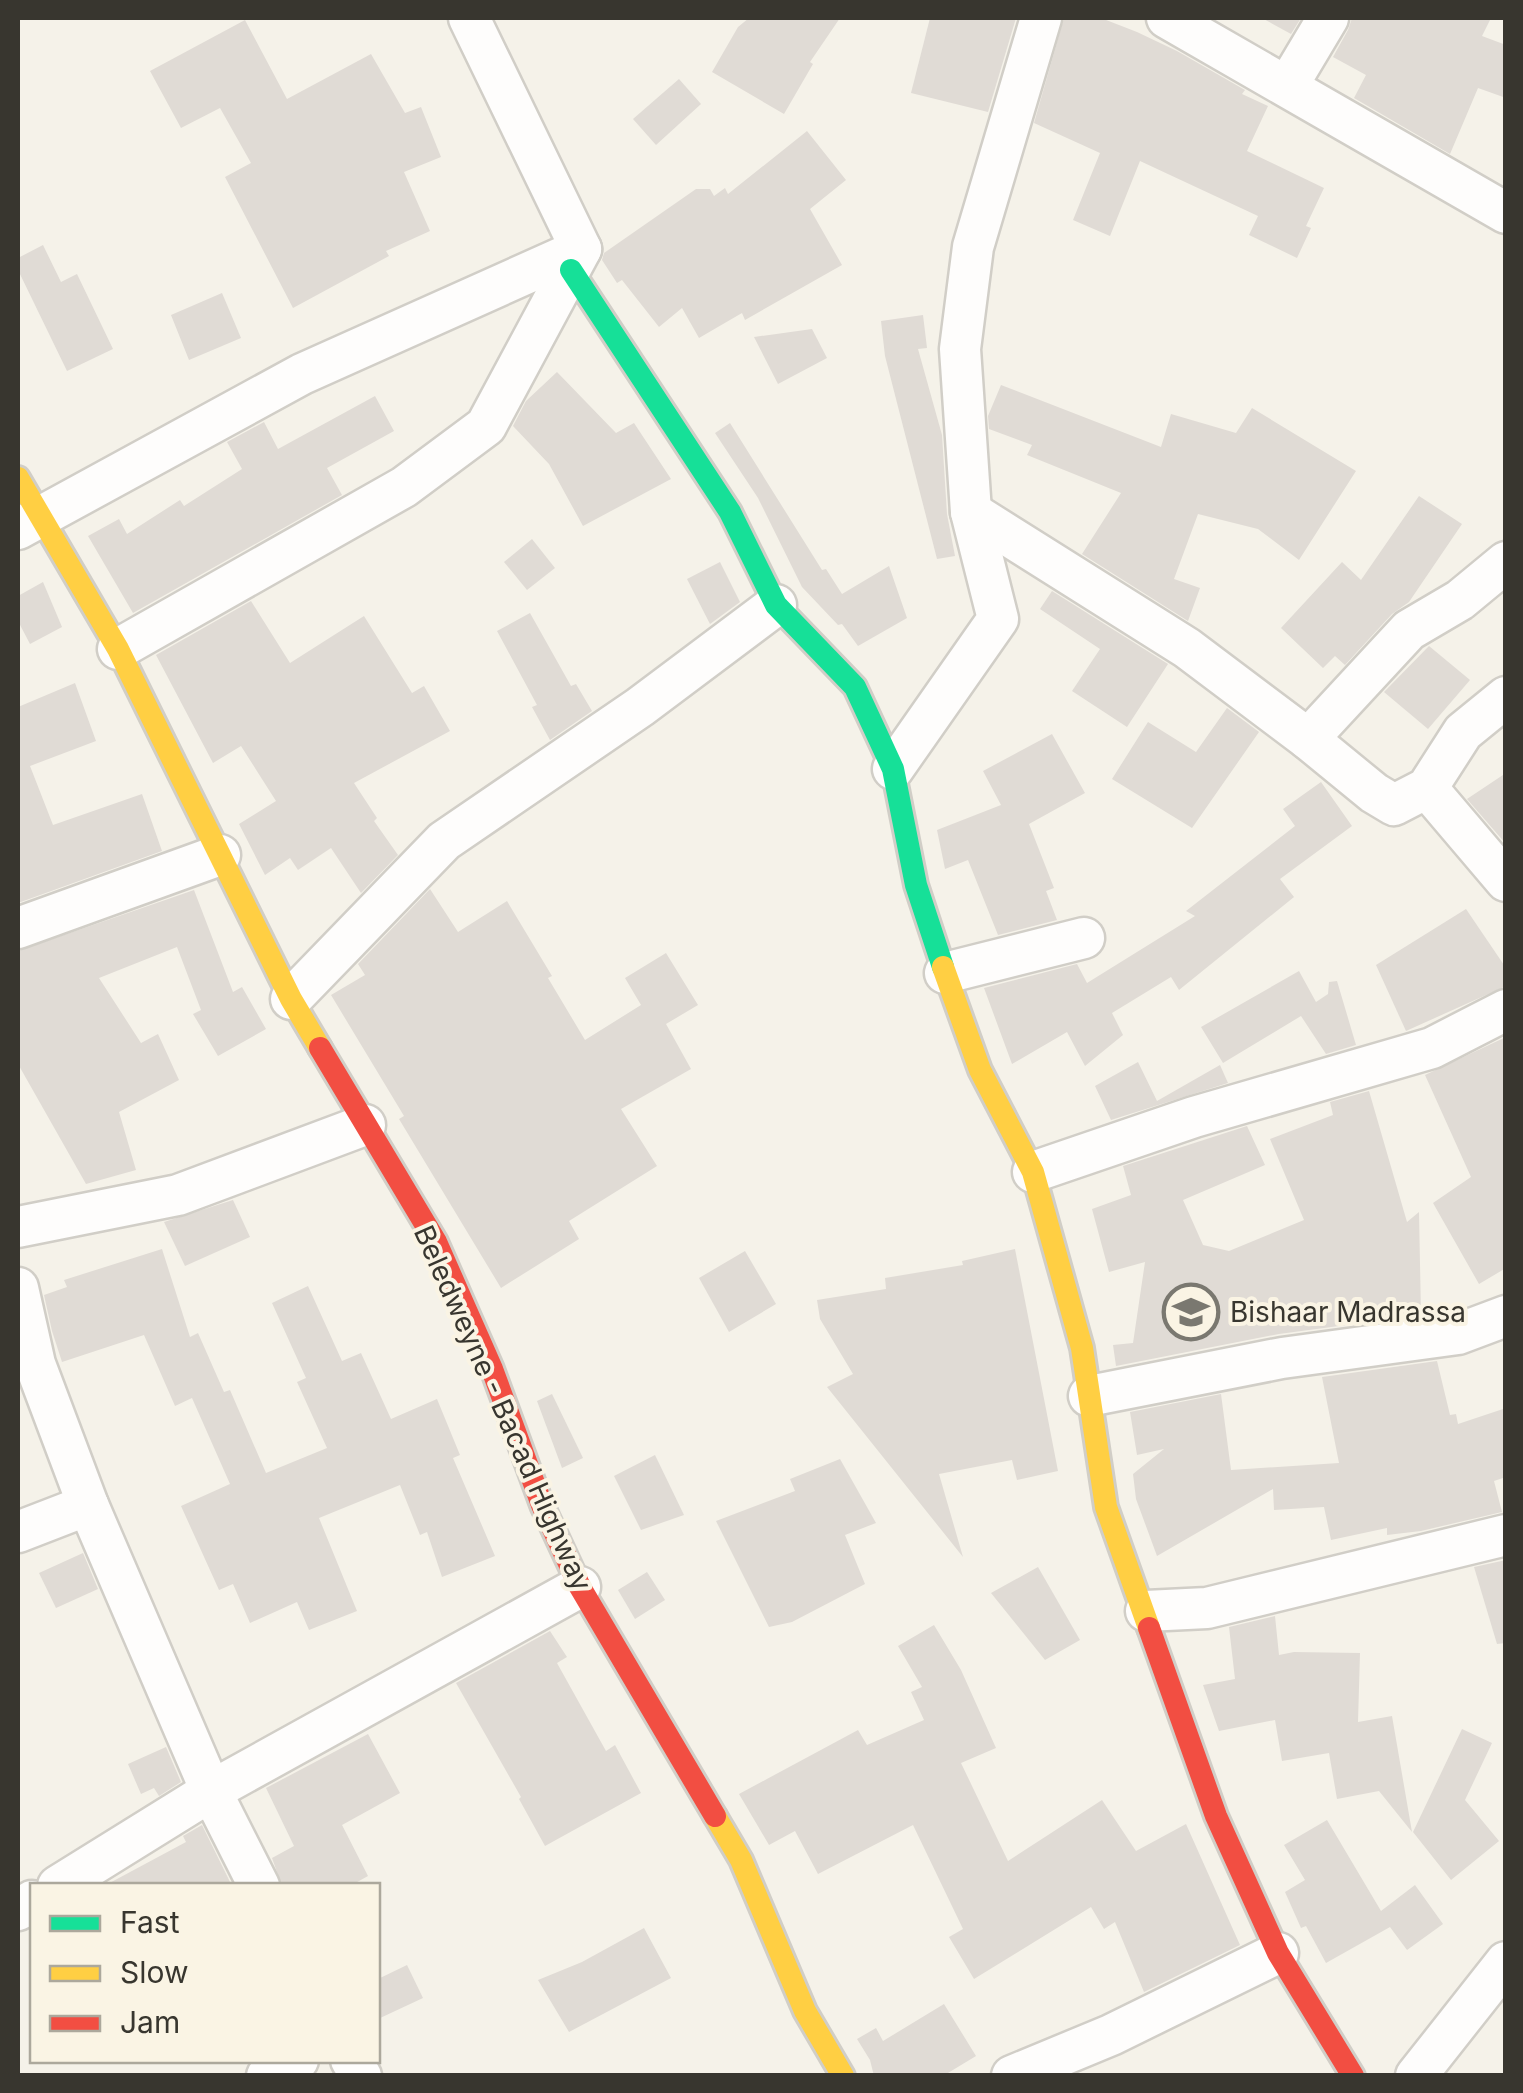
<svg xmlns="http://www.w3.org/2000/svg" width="1523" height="2093" viewBox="0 0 1523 2093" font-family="Inter,sans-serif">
<rect width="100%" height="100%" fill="#f5f2e9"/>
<g fill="#e0dbd5">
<polygon points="749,18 840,18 810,62 813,64 784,114 712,72 738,27"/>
<polygon points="930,18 1016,18 988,112 911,93"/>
<polygon points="1064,18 1101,18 1137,32 1177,51 1245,90 1242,94 1268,106 1247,151 1324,188 1306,226 1311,228 1297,258 1249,235 1258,216 1140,161 1110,236 1073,220 1100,153 1034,123"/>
<polygon points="1262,18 1301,18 1291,34"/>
<polygon points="1352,18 1491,18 1482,36 1506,45 1506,98 1478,88 1450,154 1354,98 1366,75 1333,57 1348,30"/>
<polygon points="245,20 287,99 371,54 405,113 421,107 441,157 404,172 430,231 386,251 389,256 293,308 225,177 251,163 220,108 181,128 150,71"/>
<polygon points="679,79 701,104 656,145 633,119"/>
<polygon points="807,131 846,180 810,209 842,265 745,320 742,313 699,338 682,308 659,327 622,280 617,283 602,260 604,253 696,189 710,189 714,196 725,188 728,194"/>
<polygon points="43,245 61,282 77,274 113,349 67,371 18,270 18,258"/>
<polygon points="222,293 241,338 189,360 171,315"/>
<polygon points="923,315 927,348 918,349 942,435 947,514 955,556 937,559 885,356 881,321"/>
<polygon points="812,329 827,358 778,384 754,337"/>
<polygon points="557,372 616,433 634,423 671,479 583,526 549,464 513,426 526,401"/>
<polygon points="1001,385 1161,447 1171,414 1236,433 1252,408 1356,471 1299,560 1258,529 1198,514 1174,579 1200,588 1188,621 1082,554 1121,493 1027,455 1032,445 989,429 988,416"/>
<polygon points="375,396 394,431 327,468 342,495 133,613 88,536 119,519 127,534 180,500 184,506 242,469 227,442 264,422 278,449"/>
<polygon points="730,423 822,570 826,569 842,594 889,566 907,618 858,646 842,624 838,625 802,587 758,498 715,433"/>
<polygon points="1419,496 1462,524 1409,602 1392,614 1345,665 1335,656 1323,668 1281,628 1342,562 1361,580"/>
<polygon points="532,539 555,568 527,590 504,562"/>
<polygon points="720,562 740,602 710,624 687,579"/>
<polygon points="43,582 62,627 30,644 18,621 18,596"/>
<polygon points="1052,591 1168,664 1127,727 1072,691 1100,649 1040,609"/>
<polygon points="251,601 290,663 364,616 412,693 424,686 450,731 354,783 377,818 374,821 398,855 361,893 331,848 298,870 290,858 265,875 239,824 276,801 241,746 213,763 156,655"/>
<polygon points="530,613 571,686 576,684 592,711 550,740 532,707 537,705 497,631"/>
<polygon points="1429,646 1470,680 1428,729 1384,692"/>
<polygon points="75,683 96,741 30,766 53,825 142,794 162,851 18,903 18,707"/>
<polygon points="1227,708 1259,732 1192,828 1112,779 1148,722 1196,752"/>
<polygon points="1052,734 1085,793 1029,824 1054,888 1046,891 1057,920 998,935 968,860 945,869 937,830 1001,805 983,771"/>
<polygon points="1506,773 1506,844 1467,799"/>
<polygon points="1321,782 1352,826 1280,879 1294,897 1179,990 1171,977 1112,1013 1123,1035 1085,1066 1067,1032 1012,1064 984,988 1077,964 1087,983 1195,916 1186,911 1295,826 1283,809"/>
<polygon points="430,889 458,932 507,901 552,976 548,978 585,1040 641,1005 625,978 666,953 698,1005 666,1024 691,1069 621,1109 657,1166 569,1221 579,1239 501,1288 399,1119 404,1116 331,995 365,975 358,964"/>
<polygon points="194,890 233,992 242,987 266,1029 218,1056 193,1014 201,1010 177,947 99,978 141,1043 158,1034 179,1080 119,1112 136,1170 86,1184 18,1064 18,951"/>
<polygon points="1466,909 1506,968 1506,986 1406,1031 1376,965"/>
<polygon points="1299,971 1316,1002 1328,994 1329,982 1337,981 1356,1045 1326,1054 1301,1016 1223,1063 1201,1027"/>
<polygon points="1506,1037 1506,1268 1479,1284 1433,1203 1471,1177 1425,1075"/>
<polygon points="1138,1062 1157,1101 1220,1065 1228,1083 1111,1120 1095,1086"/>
<polygon points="1369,1091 1407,1222 1419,1212 1421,1315 1279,1334 1116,1366 1113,1345 1133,1343 1145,1262 1109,1272 1092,1209 1131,1195 1123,1166 1247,1126 1265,1165 1183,1200 1203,1245 1229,1251 1304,1220 1270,1139 1333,1115 1330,1102"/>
<polygon points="233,1200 250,1237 185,1266 164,1222"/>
<polygon points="162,1249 190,1337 198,1333 224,1392 230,1390 266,1473 327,1448 297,1382 306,1378 272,1303 308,1286 342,1361 361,1353 391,1419 437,1399 460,1455 453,1458 495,1556 442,1577 427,1532 420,1535 400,1485 319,1518 357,1611 309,1630 297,1602 250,1623 233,1584 219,1590 181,1506 230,1484 192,1398 175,1406 144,1335 62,1362 52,1331 44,1295 67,1287 64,1280"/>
<polygon points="1015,1249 1058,1471 1017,1480 1012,1460 939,1474 963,1557 827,1387 853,1374 820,1319 817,1300 886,1289 885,1278 963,1265 962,1261"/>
<polygon points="745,1251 776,1304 729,1332 699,1278"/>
<polygon points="1437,1361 1450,1415 1456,1414 1458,1424 1506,1408 1506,1477 1494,1481 1502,1512 1421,1531 1387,1535 1387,1528 1331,1540 1324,1507 1274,1510 1273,1489 1157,1556 1136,1499 1133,1474 1164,1449 1137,1455 1130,1412 1221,1394 1231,1470 1339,1463 1322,1377"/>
<polygon points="552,1394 583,1458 562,1468 537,1401"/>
<polygon points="655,1455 684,1515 641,1530 614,1476"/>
<polygon points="840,1459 876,1523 845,1535 865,1584 792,1622 769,1627 716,1521 795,1491 790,1479"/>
<polygon points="83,1553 98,1589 56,1608 39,1573"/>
<polygon points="1506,1560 1506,1643 1497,1644 1474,1567"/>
<polygon points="1038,1567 1080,1640 1045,1660 991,1593"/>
<polygon points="647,1572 665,1600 635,1619 618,1590"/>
<polygon points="1275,1616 1279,1655 1294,1652 1360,1653 1358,1722 1392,1716 1412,1832 1379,1791 1337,1799 1329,1753 1282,1761 1275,1720 1219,1731 1203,1685 1235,1679 1229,1627"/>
<polygon points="934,1625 961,1670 996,1748 961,1763 1008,1861 1102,1800 1136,1851 1186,1824 1240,1945 1144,1992 1115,1922 1104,1929 1091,1907 974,1979 949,1937 963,1929 913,1825 818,1874 795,1831 769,1845 739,1794 858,1730 867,1745 924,1720 911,1692 922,1687 898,1646"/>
<polygon points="550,1631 567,1657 557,1663 606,1751 615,1745 641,1793 545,1846 519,1799 521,1797 456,1683"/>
<polygon points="1462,1729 1492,1743 1465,1800 1499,1841 1451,1880 1413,1832"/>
<polygon points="368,1734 400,1793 342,1825 368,1876 350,1886 282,1886 272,1858 294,1846 266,1788"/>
<polygon points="166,1747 181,1782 159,1796 154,1788 141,1794 128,1764"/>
<polygon points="1327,1820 1381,1911 1415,1885 1443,1924 1407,1950 1390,1927 1326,1963 1306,1926 1301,1928 1285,1892 1305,1880 1284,1845"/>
<polygon points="202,1825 232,1886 104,1886 186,1842 183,1836"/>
<polygon points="644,1928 671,1978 569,2032 538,1980 582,1962"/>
<polygon points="407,1965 423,1998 378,2019 378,1979"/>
<polygon points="944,2004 976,2056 943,2076 874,2076 870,2060 857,2039 876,2028 883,2041"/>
</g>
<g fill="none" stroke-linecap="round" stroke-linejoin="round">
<g stroke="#d1cec7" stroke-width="45">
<g id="street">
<polyline points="1167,18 1506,213"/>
<polyline points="1288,85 1328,18"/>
<polyline points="971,512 1187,648 1308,739 1374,793 1394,805 1427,788 1463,732 1506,697"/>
<polyline points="18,529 302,374 581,249"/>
<polyline points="118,649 404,487 486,426 581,249 469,18"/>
<polyline points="1308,739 1409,630 1460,600 1506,562"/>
<polyline points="893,769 998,619 971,512 960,349 973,247 1041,18"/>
<polyline points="1427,788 1506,881"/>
<polyline points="18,928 220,855"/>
<polyline points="945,973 1084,938"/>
<polyline points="291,999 444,841 640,707 776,605"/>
<polyline points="1033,1172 1194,1117 1432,1048 1506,1010"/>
<polyline points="18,1227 178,1195 365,1125"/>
<polyline points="18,1288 35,1364 88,1505 211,1791 259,1886"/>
<polyline points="1089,1396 1282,1358 1458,1334 1506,1316"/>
<polyline points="18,1532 88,1505"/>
<polyline points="1146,1611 1207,1608 1506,1535"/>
<polyline points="58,1886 211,1791 580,1587"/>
<polyline points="18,1910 32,1901"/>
<polyline points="351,2060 361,2076"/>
<polyline points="267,2076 298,2060"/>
<polyline points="1012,2076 1111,2035 1278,1953"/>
<polyline points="1416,2076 1506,1962"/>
</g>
</g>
<g stroke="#d1cec7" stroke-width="28">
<polyline id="fast" points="571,270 730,512 776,605 855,687 893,769 916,885 943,967"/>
</g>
<g stroke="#d1cec7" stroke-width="28">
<g id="slow">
<polyline points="18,478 118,649 291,999 320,1048"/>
<polyline points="943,967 980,1070 1033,1172 1082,1348 1106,1507 1149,1628"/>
<polyline points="715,1816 741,1860 805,2011 843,2076"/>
</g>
</g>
<g stroke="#d1cec7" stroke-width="28">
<g id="jam">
<polyline points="320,1048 436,1242 492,1369 542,1505 580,1587 715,1816"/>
<polyline points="1149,1628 1216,1816 1278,1953 1353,2076"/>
</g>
</g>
<use href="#street" stroke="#fefdfc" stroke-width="40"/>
<use href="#fast" stroke="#16e098" stroke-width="22"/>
<use href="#slow" stroke="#ffcf43" stroke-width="22"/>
<use href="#jam" stroke="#f24e42" stroke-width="22"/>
</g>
<defs>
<g id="school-ring" transform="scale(2.875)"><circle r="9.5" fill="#faf4e4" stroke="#7a7870" stroke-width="1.5"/><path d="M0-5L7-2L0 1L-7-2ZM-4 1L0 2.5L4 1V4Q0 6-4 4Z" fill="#7a7870"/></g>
</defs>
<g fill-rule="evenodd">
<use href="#school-ring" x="1191" y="1312"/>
</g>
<g text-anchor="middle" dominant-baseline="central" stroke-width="8" stroke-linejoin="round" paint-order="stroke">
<g font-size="28" fill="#38362f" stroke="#faf4e4" text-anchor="start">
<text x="1230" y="1312">Bishaar Madrassa</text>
</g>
<g font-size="28" fill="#38362f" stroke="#faf4e4">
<text transform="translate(503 1408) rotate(66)">Beledweyne - Bacad Highway</text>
</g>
</g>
<rect width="1523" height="2093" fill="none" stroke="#38362f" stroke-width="40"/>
<rect x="30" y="1883" width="350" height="180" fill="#faf4e4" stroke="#aca89c" stroke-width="2.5"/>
<rect x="50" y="1916" width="50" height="15" fill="#16e098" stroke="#aca89c" stroke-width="2.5"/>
<text x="120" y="1933" font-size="30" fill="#38362f">Fast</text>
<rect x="50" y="1966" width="50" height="15" fill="#ffcf43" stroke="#aca89c" stroke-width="2.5"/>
<text x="120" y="1983" font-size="30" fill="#38362f">Slow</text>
<rect x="50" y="2016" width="50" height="15" fill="#f24e42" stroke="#aca89c" stroke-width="2.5"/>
<text x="120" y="2033" font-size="30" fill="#38362f">Jam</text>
</svg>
